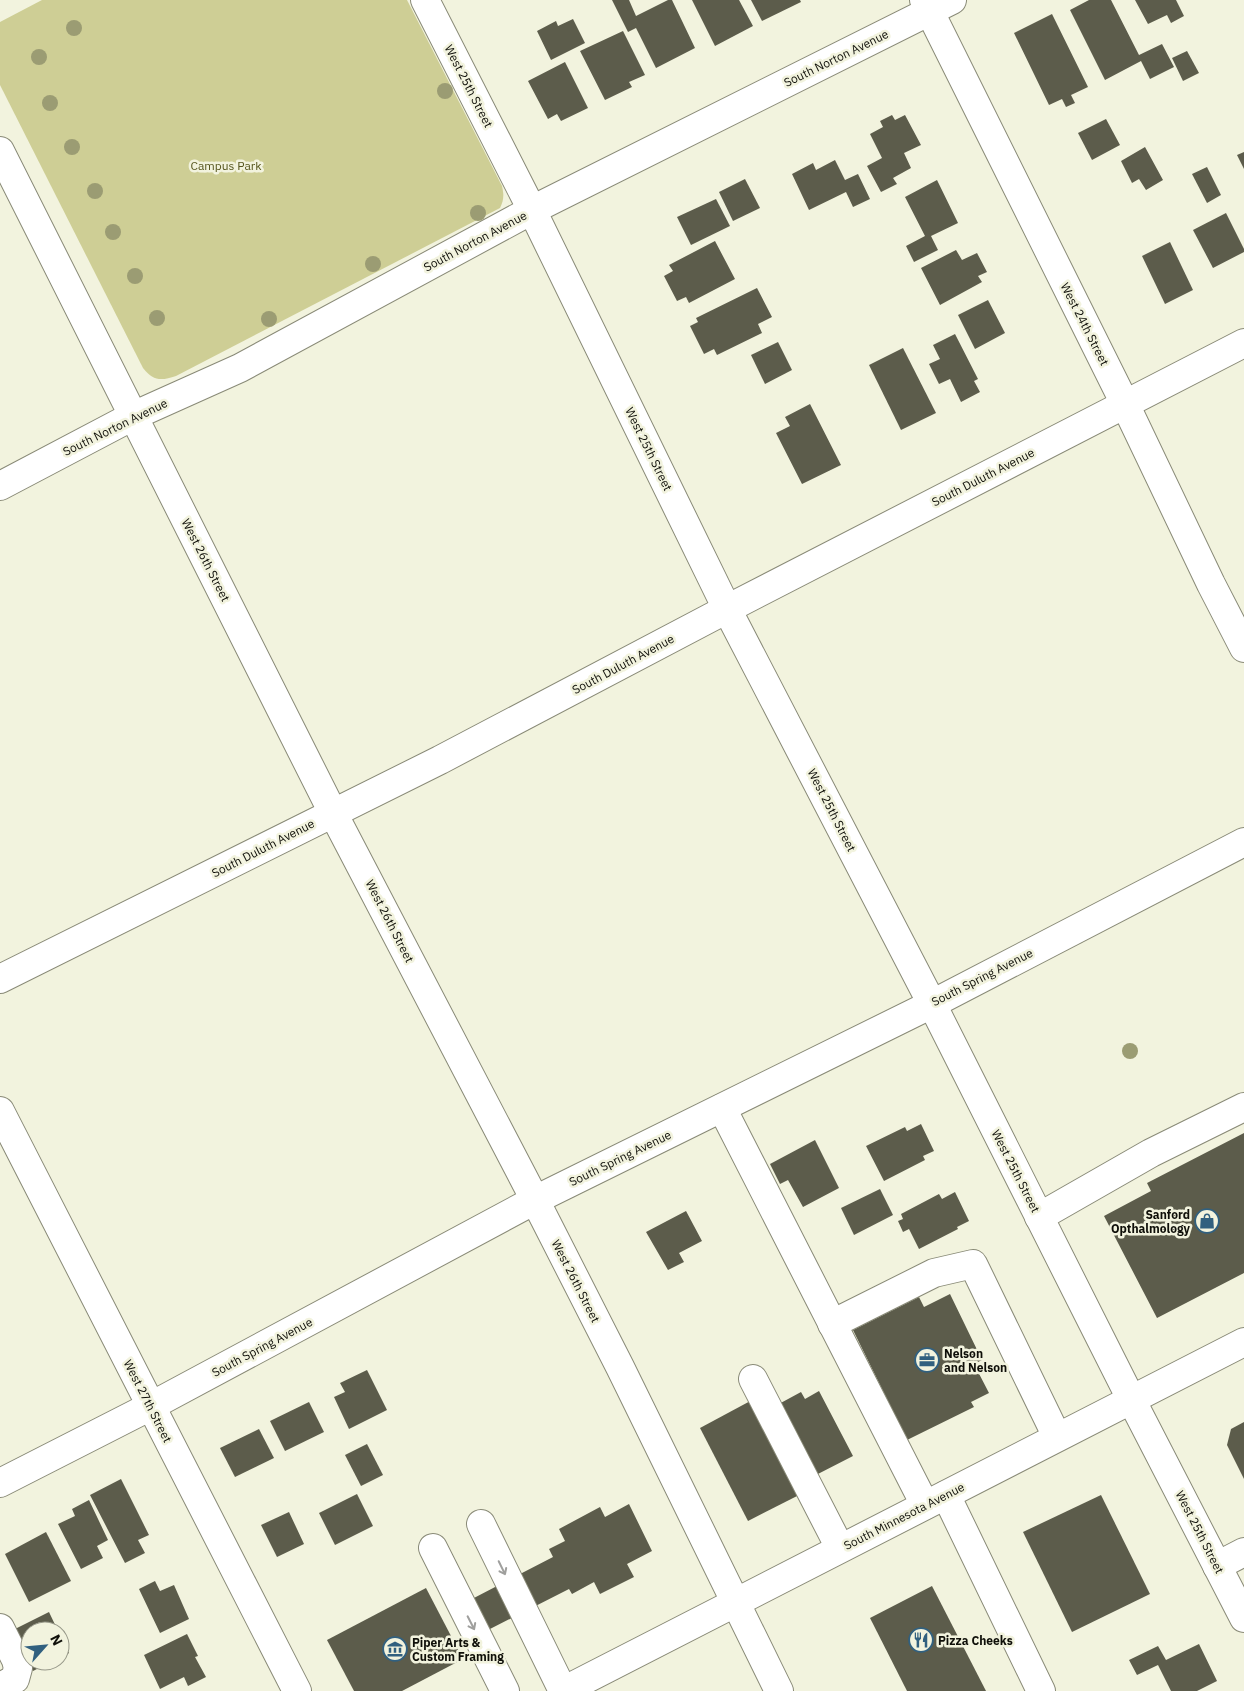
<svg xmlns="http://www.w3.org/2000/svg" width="1244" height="1691" viewBox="0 0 1244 1691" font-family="'IBM Plex Sans',sans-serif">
<rect width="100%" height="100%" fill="#f2f3de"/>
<path fill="#cece95" d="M 42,0 L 407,0 L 502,186 C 504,195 504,200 500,208 L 176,376 C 161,381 153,381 143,368 L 0,85 L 0,22 Z"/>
<g fill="#5c5c4b">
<polygon points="612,0 629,0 636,16 668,0 672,0 695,48 656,68 636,28 628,32"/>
<polygon points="692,0 739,0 753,26 715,46"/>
<polygon points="751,0 800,0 801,2 762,21"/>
<polygon points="1089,0 1111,0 1139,55 1162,44 1174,67 1150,79 1141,61 1105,80 1070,10"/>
<polygon points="1135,0 1176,0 1184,16 1171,23 1167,15 1148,24"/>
<polygon points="1052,14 1088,87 1071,95 1075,103 1066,107 1062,99 1049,105 1014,33"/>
<polygon points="573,19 585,43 551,60 537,31 556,21 558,26"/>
<polygon points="623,31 645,75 629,82 632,87 605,100 580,51"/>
<polygon points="1187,51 1199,73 1183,81 1172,58"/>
<polygon points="565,62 588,108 561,121 557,114 548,119 528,81"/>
<polygon points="892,115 895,120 905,115 921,145 904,153 911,168 893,178 897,184 881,192 867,166 882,158 870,134 883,127 880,121"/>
<polygon points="1106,119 1120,145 1092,160 1078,133"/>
<polygon points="1145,147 1163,180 1146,190 1139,179 1132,183 1121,161"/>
<polygon points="1244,152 1244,169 1237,155"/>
<polygon points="835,160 845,180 858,174 870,199 853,207 846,192 809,210 792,174 813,163 816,170"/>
<polygon points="1207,167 1221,195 1207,203 1192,174"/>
<polygon points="745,179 760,208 733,221 719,192"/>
<polygon points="937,180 958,223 931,236 938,250 914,262 906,246 925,236 905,197"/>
<polygon points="716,199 730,226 691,245 677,217"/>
<polygon points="1226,213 1244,249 1244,252 1213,268 1193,230"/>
<polygon points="715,241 735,279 689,303 686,297 677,301 664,276 673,271 669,265"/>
<polygon points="1170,242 1193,290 1165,304 1142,256"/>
<polygon points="956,250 962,260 977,253 987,272 978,276 982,282 940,305 921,268"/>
<polygon points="757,288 772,317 758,324 762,333 717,355 714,349 704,354 690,326 698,322 696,318"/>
<polygon points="988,300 1005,333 975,349 958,315"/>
<polygon points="955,334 978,379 974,381 980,392 961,402 950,379 939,384 929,364 940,359 933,345"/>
<polygon points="778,342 792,370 765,384 751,355"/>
<polygon points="903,348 936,413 901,430 869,365"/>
<polygon points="810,404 841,465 802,484 776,433 790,426 785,417"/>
<polygon points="921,1124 934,1151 923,1156 925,1160 884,1181 866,1146 905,1127 907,1131"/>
<polygon points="1244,1133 1244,1273 1157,1318 1104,1216 1151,1191 1147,1183"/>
<polygon points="815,1140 839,1188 803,1207 788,1180 780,1184 770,1164"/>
<polygon points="880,1189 893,1215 854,1235 841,1208"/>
<polygon points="955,1192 969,1221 957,1227 958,1229 919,1249 909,1229 903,1232 898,1221 903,1219 901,1214 939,1194 942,1199"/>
<polygon points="686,1211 702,1241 679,1253 684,1262 668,1270 646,1232"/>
<polygon points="950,1294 982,1360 974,1364 989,1393 971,1402 974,1407 907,1440 853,1330 919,1297 924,1307"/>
<polygon points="367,1370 387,1410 349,1429 334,1397 345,1392 340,1383"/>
<polygon points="819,1391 853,1456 814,1476 777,1405 801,1392 805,1399"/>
<polygon points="754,1399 803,1493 748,1521 700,1428"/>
<polygon points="309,1402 324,1432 285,1451 270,1421"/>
<polygon points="1244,1422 1244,1479 1227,1445 1231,1429"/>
<polygon points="259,1429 274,1458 235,1477 220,1448"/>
<polygon points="367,1444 383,1475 361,1486 345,1455"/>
<polygon points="121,1479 149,1535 138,1540 145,1553 125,1563 90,1495"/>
<polygon points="357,1494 373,1526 335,1545 319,1513"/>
<polygon points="1101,1495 1150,1594 1072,1632 1023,1532"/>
<polygon points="89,1500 108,1540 97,1546 103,1558 81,1569 58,1524 75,1516 72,1509"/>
<polygon points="629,1504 652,1551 627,1564 634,1577 600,1594 594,1582 572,1594 569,1589 488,1630 472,1599 553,1557 549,1549 565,1541 559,1529 600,1507 605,1517"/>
<polygon points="289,1512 304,1544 277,1557 261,1525"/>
<polygon points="46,1532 71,1581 29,1602 5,1554"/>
<polygon points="155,1581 160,1591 174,1585 189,1619 160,1633 139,1589"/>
<polygon points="932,1586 986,1691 907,1691 870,1618"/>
<polygon points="426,1588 463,1659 402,1691 354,1691 327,1640"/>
<polygon points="49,1612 58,1631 30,1631 30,1661 53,1661 33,1671 13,1630"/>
<polygon points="187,1634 198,1656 195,1657 206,1677 188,1686 184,1677 160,1689 144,1655"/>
<polygon points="60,1635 69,1653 60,1658"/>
<polygon points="1199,1644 1217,1681 1197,1691 1171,1691 1158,1665 1137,1675 1129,1660 1158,1646 1166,1660"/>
</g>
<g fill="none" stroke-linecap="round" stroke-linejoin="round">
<g stroke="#898a77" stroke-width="30">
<g id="minor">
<polyline points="425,0 532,210 727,609 932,1004 1131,1399 1244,1618"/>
<polyline points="924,0 1125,404 1211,584 1244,648"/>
<polyline points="0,486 133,416 240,368 532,210 952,0"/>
<polyline points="0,979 440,760 727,609 1244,343"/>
<polyline points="722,1108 925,1505"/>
<polyline points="0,1111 297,1691"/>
<polyline points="1039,1217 1151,1153 1244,1107"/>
<polyline points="832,1324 934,1273 973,1264 1057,1437"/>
<polyline points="753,1379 840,1548"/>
<polyline points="0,1483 151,1406 535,1200 932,1004 1244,842"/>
<polyline points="946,1495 1041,1691"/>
<polyline points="481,1524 563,1691"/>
<polyline points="433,1548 505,1691"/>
<polyline points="1217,1566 1244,1552"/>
<polyline points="0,1628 16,1660 18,1668 15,1679 0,1687"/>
</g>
</g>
<g stroke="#898a77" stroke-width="30">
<g id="major">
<polyline points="0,151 333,813 535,1200 620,1367 779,1691"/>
<polyline points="563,1691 1244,1342"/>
</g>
</g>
<use href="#minor" stroke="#fff" stroke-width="28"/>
<use href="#major" stroke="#fff" stroke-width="28"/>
</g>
<g fill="#9b9c73">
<circle cx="74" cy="28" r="8"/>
<circle cx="39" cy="57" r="8"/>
<circle cx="445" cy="91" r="8"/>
<circle cx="50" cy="103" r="8"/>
<circle cx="72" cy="147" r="8"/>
<circle cx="95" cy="191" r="8"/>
<circle cx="478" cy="213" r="8"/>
<circle cx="113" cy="232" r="8"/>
<circle cx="373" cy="264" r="8"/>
<circle cx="135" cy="276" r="8"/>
<circle cx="157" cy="318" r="8"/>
<circle cx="269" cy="319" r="8"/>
<circle cx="1130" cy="1051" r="8"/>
</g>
<defs><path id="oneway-shaft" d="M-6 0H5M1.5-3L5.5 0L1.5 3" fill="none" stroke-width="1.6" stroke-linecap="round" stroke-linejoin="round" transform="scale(1.25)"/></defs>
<g stroke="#9f9f9d">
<use href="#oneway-shaft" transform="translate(502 1568) rotate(64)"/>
<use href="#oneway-shaft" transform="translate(471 1623) rotate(63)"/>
</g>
<defs>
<g id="shop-ring" transform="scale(1.25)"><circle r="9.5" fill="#f2f3de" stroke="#31607f" stroke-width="1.5"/><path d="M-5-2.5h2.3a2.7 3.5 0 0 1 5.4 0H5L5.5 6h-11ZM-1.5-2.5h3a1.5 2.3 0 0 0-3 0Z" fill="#31607f"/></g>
<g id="office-ring" transform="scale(1.25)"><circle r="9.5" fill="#f2f3de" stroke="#31607f" stroke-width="1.5"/><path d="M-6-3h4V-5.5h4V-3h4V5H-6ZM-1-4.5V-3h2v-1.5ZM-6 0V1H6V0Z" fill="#31607f"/></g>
<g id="restaurant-ring" transform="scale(1.25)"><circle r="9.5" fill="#f2f3de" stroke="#31607f" stroke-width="1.5"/><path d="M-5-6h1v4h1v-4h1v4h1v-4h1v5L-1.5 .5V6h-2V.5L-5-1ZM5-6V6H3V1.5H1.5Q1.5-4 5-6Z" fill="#31607f"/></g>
<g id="museum-ring" transform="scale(1.25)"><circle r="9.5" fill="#f2f3de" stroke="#31607f" stroke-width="1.5"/><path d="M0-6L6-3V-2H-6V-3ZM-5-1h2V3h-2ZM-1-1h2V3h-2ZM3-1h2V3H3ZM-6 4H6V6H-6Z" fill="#31607f"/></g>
</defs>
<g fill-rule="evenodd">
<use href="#shop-ring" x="1207" y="1221"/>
<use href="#office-ring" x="927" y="1360"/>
<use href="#restaurant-ring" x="921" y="1640"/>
<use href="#museum-ring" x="395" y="1649"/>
</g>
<g text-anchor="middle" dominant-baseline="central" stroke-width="5" stroke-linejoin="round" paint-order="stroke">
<g font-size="12" fill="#0f0f09" stroke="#f2f3de">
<text transform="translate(836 58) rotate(-26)">South Norton Avenue</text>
<text transform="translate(469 86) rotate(63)">West 25th Street</text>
<text transform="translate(475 241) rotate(-28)">South Norton Avenue</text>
<text transform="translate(1085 324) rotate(63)">West 24th Street</text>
<text transform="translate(115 427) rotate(-26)">South Norton Avenue</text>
<text transform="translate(649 449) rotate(64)">West 25th Street</text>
<text transform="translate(983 477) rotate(-27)">South Duluth Avenue</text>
<text transform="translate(206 560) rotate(63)">West 26th Street</text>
<text transform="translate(623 664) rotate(-28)">South Duluth Avenue</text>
<text transform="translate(832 810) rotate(63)">West 25th Street</text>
<text transform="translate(263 848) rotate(-27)">South Duluth Avenue</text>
<text transform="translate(390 921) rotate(63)">West 26th Street</text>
<text transform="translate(982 977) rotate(-27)">South Spring Avenue</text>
<text transform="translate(620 1158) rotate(-26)">South Spring Avenue</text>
<text transform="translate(1016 1171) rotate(63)">West 25th Street</text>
<text transform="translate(576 1281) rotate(63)">West 26th Street</text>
<text transform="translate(262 1347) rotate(-28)">South Spring Avenue</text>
<text transform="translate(148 1401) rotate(63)">West 27th Street</text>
<text transform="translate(904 1516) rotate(-27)">South Minnesota Avenue</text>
<text transform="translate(1200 1532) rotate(63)">West 25th Street</text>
</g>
<g font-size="12" fill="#54541c" stroke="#f2f3de">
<text x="226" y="165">Campus Park</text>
</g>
<g font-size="12" font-weight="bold" fill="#0f0f09" stroke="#f2f3de" text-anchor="start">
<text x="1190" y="1214" text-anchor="end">Sanford<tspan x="1190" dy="14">Opthalmology</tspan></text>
<text x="944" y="1353">Nelson<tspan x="944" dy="14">and Nelson</tspan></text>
<text x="938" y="1640">Pizza Cheeks</text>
<text x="412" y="1642">Piper Arts &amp;<tspan x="412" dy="14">Custom Framing</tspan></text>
</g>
</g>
<g transform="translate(45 1646) rotate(63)"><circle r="24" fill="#f2f3de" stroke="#979889"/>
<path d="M0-4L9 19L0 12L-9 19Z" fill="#31607f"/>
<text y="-8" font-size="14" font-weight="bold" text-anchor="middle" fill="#0f0f09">N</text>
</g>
</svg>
